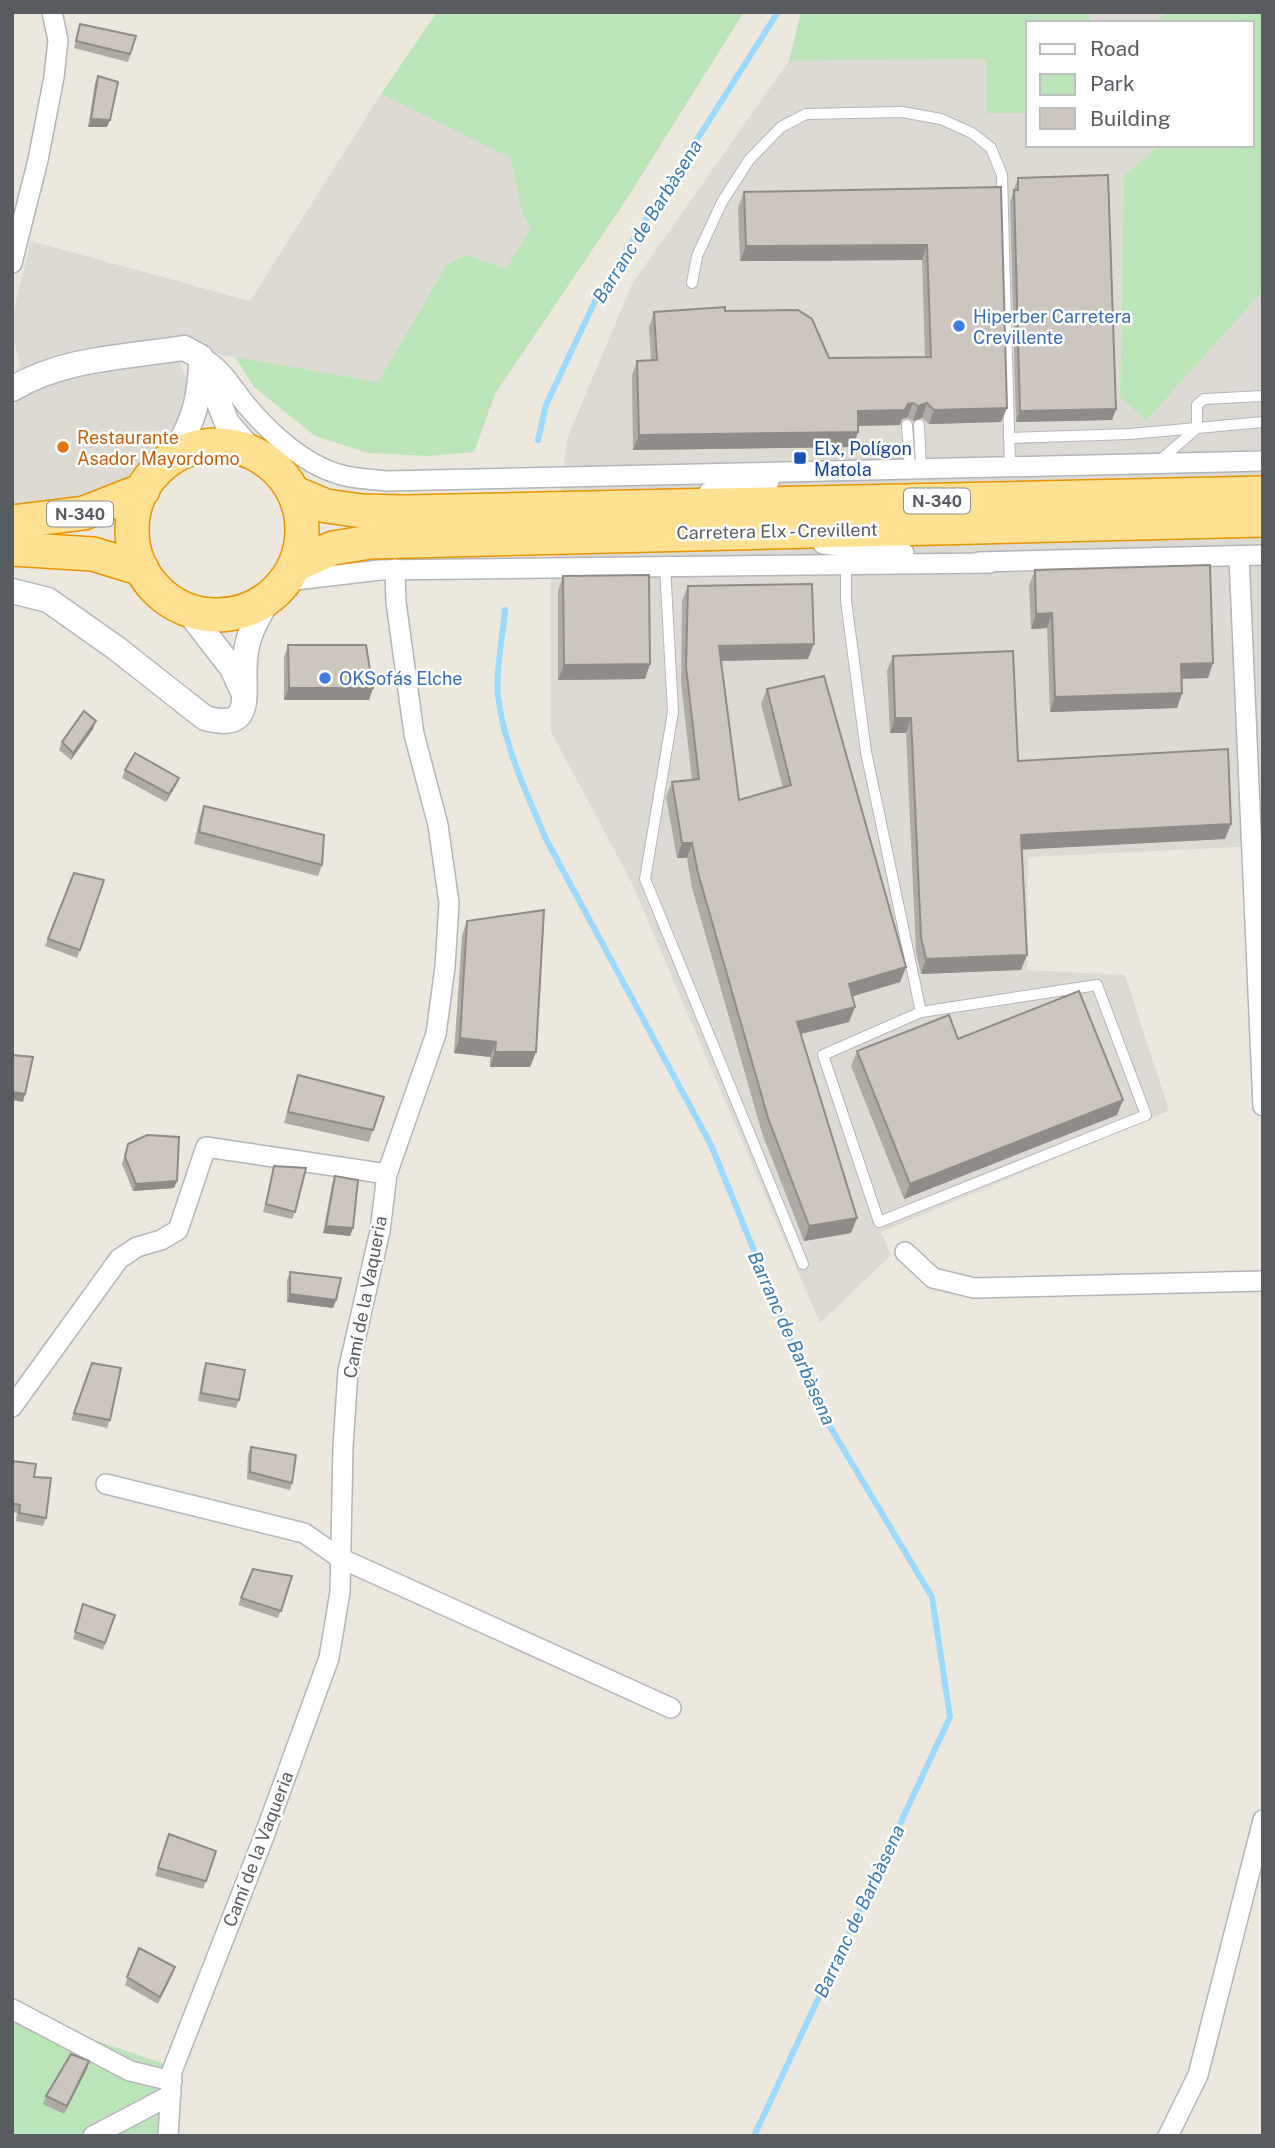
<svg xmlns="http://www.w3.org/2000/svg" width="1275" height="2148" viewBox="0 0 1275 2148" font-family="'Public Sans',sans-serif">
<rect width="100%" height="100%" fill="#ece8de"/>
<g fill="#dcdad3">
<polygon points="1087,12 1169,12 1151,23 1093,23"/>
<polygon points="986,59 986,112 1028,113 1028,145 1159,145 1124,176 1120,397 1146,421 1263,291 1263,823 1239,847 1028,857 1027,970 1125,975 1169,1111 881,1232 891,1255 820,1323 631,881 551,732 550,590 567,439 632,284 789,61"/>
<polygon points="381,94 512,158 521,208 530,229 506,269 467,255 447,264 378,382 221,355 190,341 173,343 184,373 193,405 171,439 144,461 115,492 12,508 12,411 20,394 19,357 12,337 12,318 31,241 250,301"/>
</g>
<g fill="#bbe5b9">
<polygon points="437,12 744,12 626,200 495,394 474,452 429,456 368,453 315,436 254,387 235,357 378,382 447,264 467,255 506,269 530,229 521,208 511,158 381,94"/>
<polygon points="801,12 1087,12 1093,23 1028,23 1028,113 986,113 986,59 789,61"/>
<polygon points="1169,12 1263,12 1263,291 1146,421 1120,397 1124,176 1159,145 1252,145 1252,23 1151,23"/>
<polygon points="12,2012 165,2064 159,2136 12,2136"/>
</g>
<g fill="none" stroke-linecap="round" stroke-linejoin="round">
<g stroke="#9bd9ff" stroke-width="6">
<polyline points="538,440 546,405 597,297 778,12"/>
<path d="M 505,610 C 503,633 495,675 498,696 C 504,746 527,794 546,839 L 711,1145 L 817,1405 L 932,1597 L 950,1717 L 754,2136"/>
</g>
<g stroke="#b2b6ba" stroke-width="12">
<g id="service">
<polyline points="692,283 697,256 722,202 749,160 781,127 806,114 902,112 941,119 972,133 991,148 1002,175 1010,467"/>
<polyline points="907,425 910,469"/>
<polyline points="919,425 921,469"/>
<polyline points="1009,438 1130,434 1197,428 1197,405 1204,399 1263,396"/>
<polyline points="1158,462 1197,428 1263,422"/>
<polyline points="846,564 846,601 866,752 921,1012 823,1055 879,1222 1146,1115 1097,985 921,1012"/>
<polyline points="665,566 673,712 645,879 803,1264"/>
</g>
</g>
<g stroke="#b2b6ba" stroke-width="22">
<g id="minor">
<polyline points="12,263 38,160 54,77 58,40 52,12"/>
<path d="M 201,357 C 223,368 233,390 248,407 C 271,434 304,464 338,474 C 353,479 371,479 386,481 L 1263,461"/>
<polyline points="709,492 769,482"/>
<polyline points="823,544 904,553"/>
<polyline points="1239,556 1263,1106"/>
<polyline points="979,562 1263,555"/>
<polyline points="287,581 380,570 990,563"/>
<polyline points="905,1252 933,1278 974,1288 1263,1281"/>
<polyline points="12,1407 119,1259 137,1247 161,1240 178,1230 206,1147 387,1174"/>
<polyline points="106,1484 304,1533 340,1558 671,1708"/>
<polyline points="12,2009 130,2071 172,2081"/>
<polyline points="93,2136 171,2095"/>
<polyline points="168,2136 172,2071 263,1839 329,1658 340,1592 343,1447 348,1371 380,1231 387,1174 436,1034 445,967 449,903 438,825 414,734 396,602 395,569"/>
<polyline points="1168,2136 1198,2075 1263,1820"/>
</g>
</g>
<g stroke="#b2b6ba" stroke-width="27">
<g id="tertiary">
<path d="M 12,389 C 63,358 126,357 184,348 L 201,357 L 227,423 L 253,453"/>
<path d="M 172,458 C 192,423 199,406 201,365"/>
<path d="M 12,591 L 48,600 L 116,648 L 205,718 C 256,732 242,694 245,661 C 246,637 256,620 268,600"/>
<polyline points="187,610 232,668 242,690"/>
</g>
</g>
<g stroke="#ea9400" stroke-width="36">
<g id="trunk">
<circle cx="217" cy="530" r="85"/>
<polyline points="295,493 326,506 362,511 404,512 1263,493"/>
<polyline points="12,522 84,513 143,490"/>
<polyline points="12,549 93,554 142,569"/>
<polyline points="295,565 333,548 370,542 1263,520"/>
</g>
</g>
<use href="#service" stroke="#fff" stroke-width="10"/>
<use href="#minor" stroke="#fff" stroke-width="19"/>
<use href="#tertiary" stroke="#fff" stroke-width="24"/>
<use href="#trunk" stroke="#ffe191" stroke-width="33"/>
</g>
<g fill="#afaaa4">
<polygon points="80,24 136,36 128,62 74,48"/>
<polygon points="98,76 107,127 88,127 95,83"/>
<polygon points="1018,178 1116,409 1112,420 1016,422 1010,202"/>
<polygon points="1001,187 1001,422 929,424 922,418 913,421 907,418 902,419 900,425 858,426 853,447 633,450 632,375 637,361 651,360 649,327 654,312 725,311 829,358 925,357 922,260 740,261 738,207 744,192"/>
<polygon points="1035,570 1208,678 1182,679 1182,693 1177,708 1050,712 1047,628 1031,629 1029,585"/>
<polygon points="563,576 645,679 558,680 558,591"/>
<polygon points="688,586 808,659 721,661 739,800 783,788 761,704 767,689 906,967 900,982 852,996 849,1022 801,1034 851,1233 804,1241 762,1133 692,888 687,858 677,858 666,797 672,782 692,780 681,682 682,601"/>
<polygon points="288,645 373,688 369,700 284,700 284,657"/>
<polygon points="893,656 1018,761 1225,839 1022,849 1021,970 921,974 916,952 906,733 890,733 887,671"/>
<polygon points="93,729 71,760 59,750 62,742"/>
<polygon points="125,770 179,778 176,785 166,802 122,778"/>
<polygon points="204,806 322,865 318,876 194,844 200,817"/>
<polygon points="74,873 104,880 77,958 45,946"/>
<polygon points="467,921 536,1052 530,1067 490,1067 490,1057 454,1053 462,935"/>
<polygon points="958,1039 1123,1100 1117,1115 904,1199 851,1066 857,1051"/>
<polygon points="298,1075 384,1097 369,1142 284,1123"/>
<polygon points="128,1144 177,1181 174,1188 133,1191 122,1164"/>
<polygon points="274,1166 295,1212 292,1219 263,1212"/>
<polygon points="335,1176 353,1228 350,1236 323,1233 332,1184"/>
<polygon points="290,1272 336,1300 333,1308 287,1302 287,1280"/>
<polygon points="92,1363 110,1420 107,1428 71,1420"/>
<polygon points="206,1363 239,1400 236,1408 198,1401 203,1371"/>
<polygon points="251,1447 292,1483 290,1490 247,1479 248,1454"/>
<polygon points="12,1463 34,1477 46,1518 43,1526 16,1521 17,1513 12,1512"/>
<polygon points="292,1576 278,1618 238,1605 241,1598"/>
<polygon points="83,1604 115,1615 103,1650 73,1639"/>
<polygon points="169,1834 216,1851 203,1889 155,1876"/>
<polygon points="139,1948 173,1974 158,2004 125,1985"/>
<polygon points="89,2061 64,2114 43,2104 46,2096"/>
</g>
<g fill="#8f8b86">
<polygon points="91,119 110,120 107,127 88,127"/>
<polygon points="927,245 922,260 740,261 746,246"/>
<polygon points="913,403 907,418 902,419 900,425 852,426 858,411 908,404"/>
<polygon points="927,403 922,418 913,421 918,406"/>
<polygon points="1007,408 1001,422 929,424 934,410"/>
<polygon points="1116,409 1112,420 1016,422 1020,411"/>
<polygon points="858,432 853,447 633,450 639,435"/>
<polygon points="1052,613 1047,628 1031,629 1036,614"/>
<polygon points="814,644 808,659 713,661 719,646"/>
<polygon points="1213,663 1208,678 1176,679 1181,664"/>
<polygon points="650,664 645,679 558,680 564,665"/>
<polygon points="289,688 373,688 369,700 284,700"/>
<polygon points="1182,693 1177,708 1050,712 1055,697"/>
<polygon points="895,718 911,718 906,733 890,733"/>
<polygon points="96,721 93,729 71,760 73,753"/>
<polygon points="179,778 176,785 166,802 169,794"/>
<polygon points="1231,824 1225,839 1016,850 1021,835"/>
<polygon points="682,843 692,843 687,858 677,858"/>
<polygon points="1027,955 1021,970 921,974 926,959"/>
<polygon points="906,967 900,982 844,999 849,984"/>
<polygon points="855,1007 849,1022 792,1036 797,1022"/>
<polygon points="460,1038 496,1042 490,1057 454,1053"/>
<polygon points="495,1052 536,1052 530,1067 490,1067"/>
<polygon points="12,1092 25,1094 23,1102 12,1100"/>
<polygon points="1123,1100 1117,1115 904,1199 910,1184"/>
<polygon points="177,1181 174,1188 133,1191 136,1184"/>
<polygon points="857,1218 851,1233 804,1241 809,1226"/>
<polygon points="326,1226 353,1228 350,1236 323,1233"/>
<polygon points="290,1294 336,1300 333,1308 287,1302"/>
<polygon points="89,2061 87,2069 64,2114 67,2106"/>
</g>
<g fill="#ccc6bf" stroke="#8f8b86" stroke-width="2">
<polygon points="80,24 136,36 130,54 76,41"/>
<polygon points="98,76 118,82 110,120 91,119"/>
<polygon points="1108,175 1116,409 1020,411 1014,190 1018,190 1018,178"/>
<polygon points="1001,187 1007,408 934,410 927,403 918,406 913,403 908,404 905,410 858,411 858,432 639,435 637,361 657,360 654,312 725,307 725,311 798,310 812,319 829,358 931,357 927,245 746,246 744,192"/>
<polygon points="1210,565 1213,663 1181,664 1182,693 1055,697 1052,613 1036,614 1035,570"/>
<polygon points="649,575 650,664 564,665 563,576"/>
<polygon points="812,584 814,644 719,646 739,800 791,785 767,689 824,676 906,967 849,984 855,1007 797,1022 857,1218 809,1226 768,1118 698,873 692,843 682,843 672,782 699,779 686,667 688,586"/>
<polygon points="288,645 366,645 373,688 289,688"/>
<polygon points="1013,651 1018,761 1228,749 1231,824 1021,835 1027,955 926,959 921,937 911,718 895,718 893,656"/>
<polygon points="84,711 96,721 73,753 62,742"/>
<polygon points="135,753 179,778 169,794 125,770"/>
<polygon points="204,806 324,835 322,865 199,832"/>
<polygon points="74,873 104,880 80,950 48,939"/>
<polygon points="544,910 536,1052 495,1052 496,1042 460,1038 467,921"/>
<polygon points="1079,991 1123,1100 910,1184 857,1051 949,1015 958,1039"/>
<polygon points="12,1055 33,1057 25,1094 12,1092"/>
<polygon points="298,1075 384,1097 373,1130 288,1112"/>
<polygon points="147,1135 179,1137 177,1181 136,1184 125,1157 128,1144"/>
<polygon points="274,1166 306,1168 295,1212 266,1204"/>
<polygon points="335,1176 358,1180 353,1228 326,1226"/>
<polygon points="290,1272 341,1278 336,1300 290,1294"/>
<polygon points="92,1363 121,1368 110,1420 74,1413"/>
<polygon points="206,1363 245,1370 239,1400 201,1393"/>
<polygon points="251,1447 296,1455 292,1483 250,1472"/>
<polygon points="13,1461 36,1464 34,1477 51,1478 46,1518 19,1513 20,1505 12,1503 12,1464"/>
<polygon points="253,1569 292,1576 281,1611 241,1598"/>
<polygon points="83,1604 115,1615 105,1643 75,1632"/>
<polygon points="169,1834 216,1851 206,1881 158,1868"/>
<polygon points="139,1948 175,1967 160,1997 127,1977"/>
<polygon points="71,2054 89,2061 67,2106 46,2096"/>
</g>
<g fill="#3f7fe0" stroke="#fff" stroke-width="2.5">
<circle cx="959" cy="326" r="7"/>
<circle cx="325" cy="678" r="7"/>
</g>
<circle fill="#e8710a" stroke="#fff" stroke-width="2.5" cx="63" cy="447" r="7"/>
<rect fill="#1a4fb4" stroke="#fff" stroke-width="2.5" x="793" y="451" width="14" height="14" rx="3.5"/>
<g text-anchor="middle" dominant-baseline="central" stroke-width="5" stroke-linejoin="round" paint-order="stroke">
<g fill="#fff" stroke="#8a8d90" stroke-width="2">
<rect x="904" y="488.5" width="66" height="25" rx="5"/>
<rect x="47" y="501.5" width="66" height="25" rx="5"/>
</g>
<g font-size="16" font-weight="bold" fill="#585c60">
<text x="937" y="501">N-340</text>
<text x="80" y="514">N-340</text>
</g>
<g font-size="18" fill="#366cbe" stroke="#fff" text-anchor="start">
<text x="973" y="316">Hiperber Carretera<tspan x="973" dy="21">Crevillente</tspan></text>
<text x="339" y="678">OKSofás Elche</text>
</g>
<g font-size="18" fill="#c56008" stroke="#fff" text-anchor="start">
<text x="77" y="437">Restaurante<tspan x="77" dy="21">Asador Mayordomo</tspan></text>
</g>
<g font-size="18" fill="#164399" stroke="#fff" text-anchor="start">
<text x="814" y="448">Elx, Polígon<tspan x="814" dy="21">Matola</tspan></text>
</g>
<g font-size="18" fill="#585c60" stroke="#fff">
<text transform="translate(777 531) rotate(-1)">Carretera Elx - Crevillent</text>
<text transform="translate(365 1297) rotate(-79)">Camí de la Vaqueria</text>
<text transform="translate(258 1849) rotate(-69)">Camí de la Vaqueria</text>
</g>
<g font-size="19" font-style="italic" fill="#367ab4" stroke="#fff">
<text transform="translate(647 221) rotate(-58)">Barranc de Barbàsena</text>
<text transform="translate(792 1338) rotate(66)">Barranc de Barbàsena</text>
<text transform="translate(859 1911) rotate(-65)">Barranc de Barbàsena</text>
</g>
</g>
<rect width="1275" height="2148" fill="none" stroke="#585c60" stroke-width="28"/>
<rect x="1026" y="21" width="228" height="126" fill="#ffffff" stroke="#bcbebf" stroke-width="2"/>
<rect x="1040" y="44" width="35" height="10" fill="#ffffff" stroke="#bcbebf" stroke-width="2"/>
<text x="1090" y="56" font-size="21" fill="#585c60">Road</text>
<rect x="1040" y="74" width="35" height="21" fill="#bbe5b9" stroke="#bcbebf" stroke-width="2"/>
<text x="1090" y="91" font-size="21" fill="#585c60">Park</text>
<rect x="1040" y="108" width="35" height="21" fill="#ccc6bf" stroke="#bcbebf" stroke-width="2"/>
<text x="1090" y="126" font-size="21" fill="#585c60">Building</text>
</svg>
